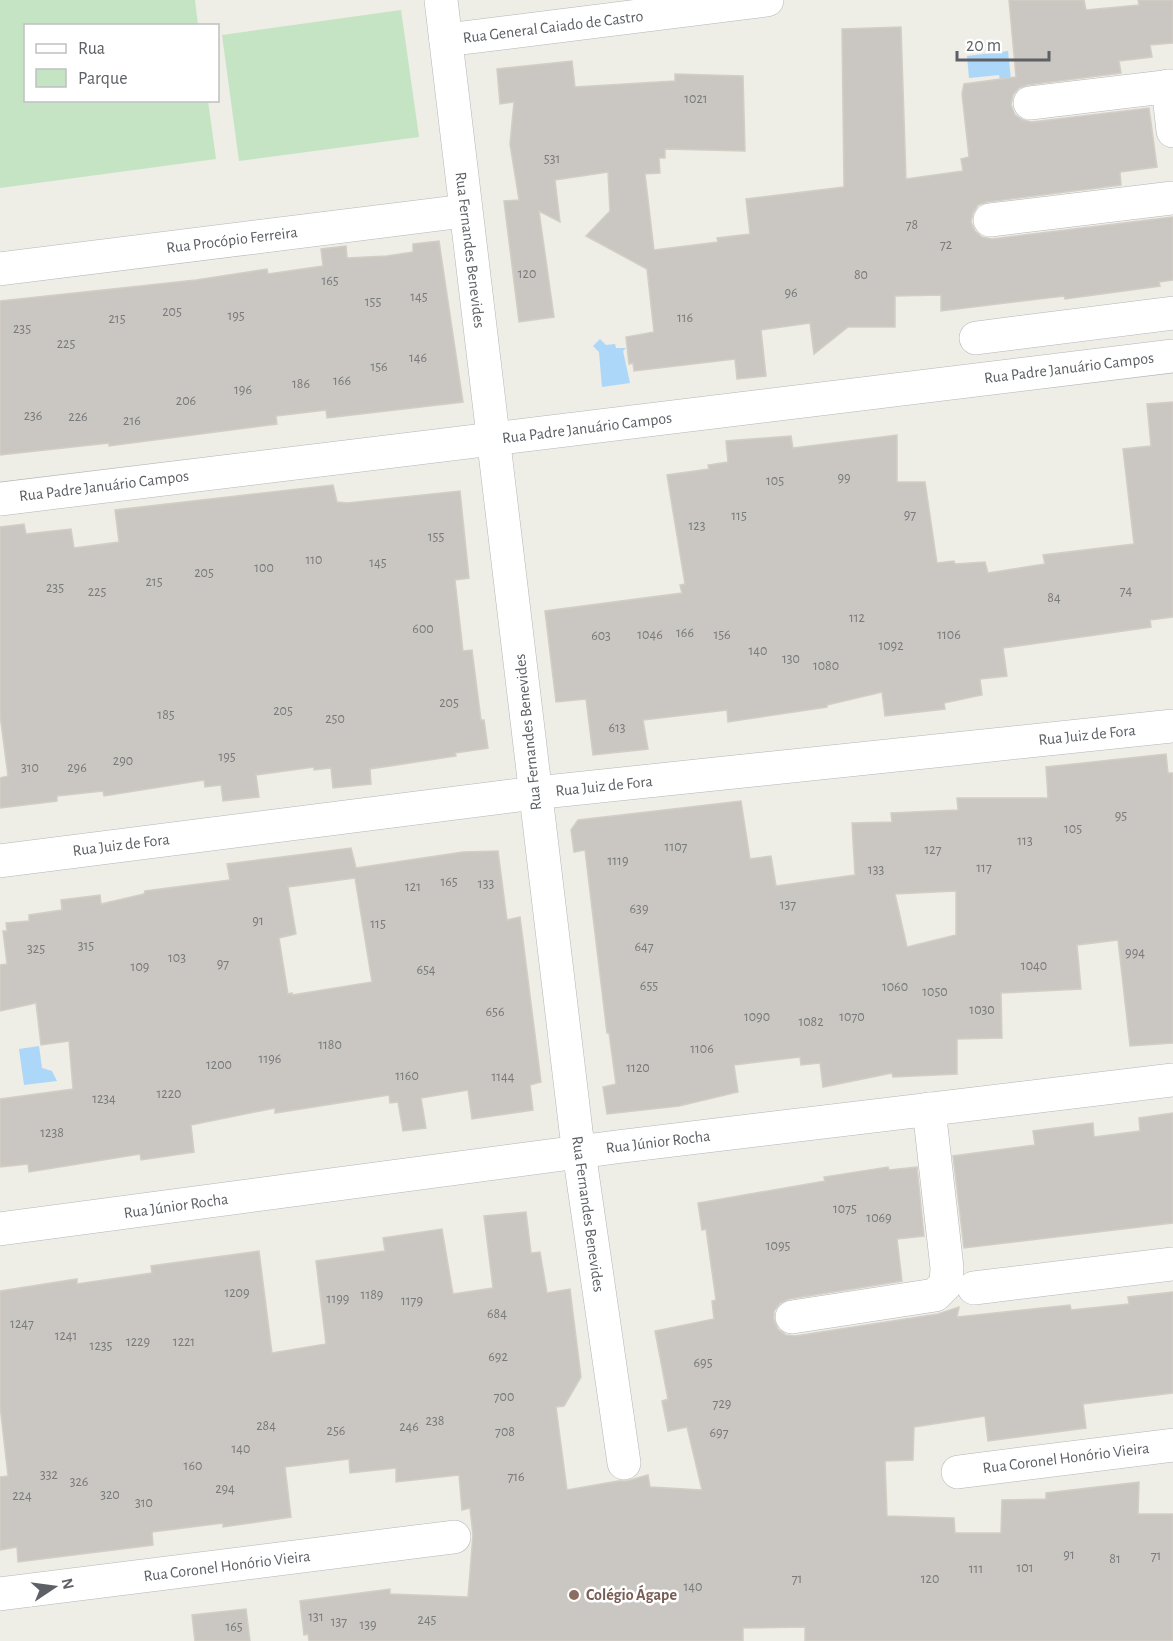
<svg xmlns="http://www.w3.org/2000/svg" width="1173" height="1641" viewBox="0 0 1173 1641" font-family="'Alegreya Sans',sans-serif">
<rect width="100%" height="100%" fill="#eeede6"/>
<g fill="#c4e4c4">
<polygon points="0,0 195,0 198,25 26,26 26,100 208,101 216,159 0,188"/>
<polygon points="401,10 419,137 239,161 222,35"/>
</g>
<g fill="#acd7f8">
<polygon points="1008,51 1011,80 1000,81 999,75 969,78 967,56"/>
<polygon points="600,339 606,345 615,344 616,348 626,348 623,351 630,383 602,387 599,352 593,346"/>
<polygon points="39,1046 42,1068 52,1071 57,1081 24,1085 19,1049"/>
</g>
<g fill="#cac7c2" stroke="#d3cec4" stroke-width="1.5" fill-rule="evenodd">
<polygon points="1009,0 1084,0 1086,10 1139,5 1138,0 1173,0 1173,43 1150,45 1152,57 1119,61 1121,73 1027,85 1019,88 1013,95 1011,105 1015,115 1023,120 1032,122 1149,108 1157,167 1120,172 1121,185 987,202 978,205 973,213 971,222 975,231 982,237 992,239 1173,217 1173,280 1159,282 1160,286 1065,299 1064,296 941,311 941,295 895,296 895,327 848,327 814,354 810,323 761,330 766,376 737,379 735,359 634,371 633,363 629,364 626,337 654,332 647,269 586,236 610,211 608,172 555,180 560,222 539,211 554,317 519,322 504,201 519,200 510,144 514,102 500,104 497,69 572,61 575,87 675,81 675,74 743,76 745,151 665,149 665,158 659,158 660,173 645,174 654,250 718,242 717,238 750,234 746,199 844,187 842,29 901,27 906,179 963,171 961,159 969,157 962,94 964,84 1016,77"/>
<polygon points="439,241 463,402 327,418 326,410 276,416 277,424 109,446 109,443 0,455 0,301 196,280 267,269 268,274 323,266 321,249 346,246 347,258 387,256 413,252 413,244"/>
<polygon points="1173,402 1173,617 1150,620 1151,627 1003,648 1007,676 980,679 982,695 944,703 945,709 885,716 882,692 827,705 827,707 728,722 727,710 643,720 648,749 593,755 586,699 556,702 545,611 682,593 680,585 685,584 667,475 709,469 708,465 728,462 726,441 791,436 793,448 897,435 897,482 925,482 937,563 954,561 955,564 985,562 988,573 1045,564 1043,555 1134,544 1123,449 1151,446 1147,404"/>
<polygon points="333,485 337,502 347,503 460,491 469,578 455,580 463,651 472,650 481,720 484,720 488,748 455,753 456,756 370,769 371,784 333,788 331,768 314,770 314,767 256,775 259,797 223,801 221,785 205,787 204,780 104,796 103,791 57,796 57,801 0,808 0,778 8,776 0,715 0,527 24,524 26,534 71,529 74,548 119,542 115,510"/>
<path d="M 1166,754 L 1168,773 L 1173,773 L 1173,1043 L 1130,1046 L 1118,940 L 1077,945 L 1081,989 L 1001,993 L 1002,1038 L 957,1039 L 957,1074 L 893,1077 L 892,1073 L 823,1087 L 820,1063 L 801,1065 L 800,1057 L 734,1065 L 738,1092 L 679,1106 L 607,1114 L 603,1087 L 616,1084 L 609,1033 L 607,1033 L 585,850 L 574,852 L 571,830 L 578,820 L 741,801 L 750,859 L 771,856 L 776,886 L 855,875 L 852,823 L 892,822 L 891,813 L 958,810 L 957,798 L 1048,798 L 1046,767 ZM 956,891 L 956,935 L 907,947 L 895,894 Z"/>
<path d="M 351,848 L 356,868 L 463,852 L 498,851 L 507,920 L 520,917 L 523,940 L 541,1082 L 530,1085 L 533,1110 L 472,1119 L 468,1090 L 421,1098 L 426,1128 L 403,1131 L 398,1102 L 390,1103 L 389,1095 L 275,1113 L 275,1108 L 191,1125 L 194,1152 L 141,1160 L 140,1154 L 29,1172 L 28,1164 L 0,1167 L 0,1099 L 73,1089 L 69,1041 L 41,1045 L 36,1003 L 0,1011 L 0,965 L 7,964 L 3,931 L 7,931 L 6,923 L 29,921 L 29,915 L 62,910 L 61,900 L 100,895 L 101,904 L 144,894 L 145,891 L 230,880 L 227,864 ZM 355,878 L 372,982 L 292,995 L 292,993 L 288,994 L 279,938 L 296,934 L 288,887 Z"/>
<polygon points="1173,1113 1173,1223 964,1248 953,1156 1035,1145 1033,1131 1093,1123 1094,1137 1140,1131 1139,1118"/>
<polygon points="888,1167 889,1170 917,1167 924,1236 897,1239 902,1281 789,1299 780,1303 774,1311 774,1320 778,1329 786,1335 795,1336 938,1314 959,1307 957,1317 1070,1305 1071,1310 1129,1304 1128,1297 1173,1292 1173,1393 1083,1404 1086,1428 988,1441 985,1416 914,1427 913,1460 885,1461 887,1516 954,1518 955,1533 1001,1533 1002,1500 1046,1499 1046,1493 1139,1482 1138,1514 1173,1514 1173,1641 805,1641 805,1627 743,1628 743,1641 309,1641 308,1634 304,1635 300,1601 390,1589 390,1594 468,1597 473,1535 470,1508 462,1510 459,1475 396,1482 396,1468 350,1473 349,1459 285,1467 291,1517 223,1527 223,1523 152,1532 153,1545 18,1562 17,1547 0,1550 0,1477 8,1476 0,1406 0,1291 77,1279 77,1284 152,1273 151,1266 259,1251 272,1353 326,1344 316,1261 385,1251 383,1238 442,1229 453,1294 493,1288 484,1216 526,1212 531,1253 540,1252 547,1293 570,1289 581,1377 564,1406 556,1407 567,1490 618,1481 627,1481 648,1475 650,1487 702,1490 687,1427 668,1431 662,1401 668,1399 655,1331 714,1319 712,1301 716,1300 706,1229 702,1230 698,1203 825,1181 824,1177"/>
<polygon points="246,1609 250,1641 195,1641 192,1615"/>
</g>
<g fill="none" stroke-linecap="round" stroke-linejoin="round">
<g stroke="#b3b6b9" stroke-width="34">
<g id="minor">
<polyline points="441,0 576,1131 624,1463"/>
<polyline points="446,40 767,0"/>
<polyline points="1168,86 1173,131"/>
<polyline points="1030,103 1173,86"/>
<polyline points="990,220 1173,198"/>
<polyline points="0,269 464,211"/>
<polyline points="976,338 1173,313"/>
<polyline points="0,499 1173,356"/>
<polyline points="0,861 535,793 1173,726"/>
<polyline points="0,1229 616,1147 1173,1080"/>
<polyline points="974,1288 1173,1264"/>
<polyline points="792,1317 935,1295 946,1284 947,1268 929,1109"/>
<polyline points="958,1472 1173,1445"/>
<polyline points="0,1594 454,1537"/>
</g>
</g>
<use href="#minor" stroke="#fff" stroke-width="33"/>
</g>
<circle fill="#8d6e63" stroke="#fff" stroke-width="2" cx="574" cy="1595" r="6"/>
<g text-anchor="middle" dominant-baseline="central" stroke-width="5" stroke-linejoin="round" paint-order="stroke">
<g font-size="14" fill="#787a7c">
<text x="696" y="99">1021</text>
<text x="552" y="159">531</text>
<text x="912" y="225">78</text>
<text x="946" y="245">72</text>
<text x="527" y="274">120</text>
<text x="861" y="275">80</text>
<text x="330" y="281">165</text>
<text x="791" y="293">96</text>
<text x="419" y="297">145</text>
<text x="373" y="302">155</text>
<text x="172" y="312">205</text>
<text x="236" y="316">195</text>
<text x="685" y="318">116</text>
<text x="117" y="319">215</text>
<text x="22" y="329">235</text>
<text x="66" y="344">225</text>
<text x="418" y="358">146</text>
<text x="379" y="367">156</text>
<text x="342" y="381">166</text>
<text x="301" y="384">186</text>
<text x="243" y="390">196</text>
<text x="186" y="401">206</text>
<text x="33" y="416">236</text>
<text x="78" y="417">226</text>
<text x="132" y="421">216</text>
<text x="844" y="478">99</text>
<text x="775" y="481">105</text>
<text x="910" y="515">97</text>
<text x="739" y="516">115</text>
<text x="697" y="526">123</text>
<text x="436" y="537">155</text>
<text x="314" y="560">110</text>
<text x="378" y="563">145</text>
<text x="264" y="568">100</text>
<text x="204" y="573">205</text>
<text x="154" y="582">215</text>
<text x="55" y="588">235</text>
<text x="1126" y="591">74</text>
<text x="97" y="592">225</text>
<text x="1054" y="598">84</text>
<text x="857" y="618">112</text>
<text x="423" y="629">600</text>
<text x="685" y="633">166</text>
<text x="650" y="635">1046</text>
<text x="722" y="635">156</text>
<text x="949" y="635">1106</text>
<text x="601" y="636">603</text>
<text x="891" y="646">1092</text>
<text x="758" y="651">140</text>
<text x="791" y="659">130</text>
<text x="826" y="666">1080</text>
<text x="449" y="703">205</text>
<text x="283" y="711">205</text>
<text x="166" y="715">185</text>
<text x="335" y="719">250</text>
<text x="617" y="728">613</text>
<text x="227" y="757">195</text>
<text x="123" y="761">290</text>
<text x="30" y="768">310</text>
<text x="77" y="768">296</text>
<text x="1121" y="816">95</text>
<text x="1073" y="829">105</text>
<text x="1025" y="841">113</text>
<text x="676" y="847">1107</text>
<text x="933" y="850">127</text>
<text x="618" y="861">1119</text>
<text x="984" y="868">117</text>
<text x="876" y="870">133</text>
<text x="449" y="882">165</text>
<text x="486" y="884">133</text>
<text x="413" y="887">121</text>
<text x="788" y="905">137</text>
<text x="639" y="909">639</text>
<text x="258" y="921">91</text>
<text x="378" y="924">115</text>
<text x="86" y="946">315</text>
<text x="644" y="947">647</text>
<text x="36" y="949">325</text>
<text x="1135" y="953">994</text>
<text x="177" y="958">103</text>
<text x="223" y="964">97</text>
<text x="1034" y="966">1040</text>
<text x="140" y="967">109</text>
<text x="426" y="970">654</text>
<text x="649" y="986">655</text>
<text x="895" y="987">1060</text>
<text x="935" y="992">1050</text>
<text x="982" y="1010">1030</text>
<text x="495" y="1012">656</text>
<text x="757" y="1017">1090</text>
<text x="852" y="1017">1070</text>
<text x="811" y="1022">1082</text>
<text x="330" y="1045">1180</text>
<text x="702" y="1049">1106</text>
<text x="270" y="1059">1196</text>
<text x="219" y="1065">1200</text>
<text x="638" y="1068">1120</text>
<text x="407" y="1076">1160</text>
<text x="503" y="1077">1144</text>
<text x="169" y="1094">1220</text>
<text x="104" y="1099">1234</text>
<text x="52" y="1133">1238</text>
<text x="845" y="1209">1075</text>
<text x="879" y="1218">1069</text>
<text x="778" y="1246">1095</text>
<text x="237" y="1293">1209</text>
<text x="372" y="1295">1189</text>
<text x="338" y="1299">1199</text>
<text x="412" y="1301">1179</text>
<text x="497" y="1314">684</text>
<text x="22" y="1324">1247</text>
<text x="66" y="1336">1241</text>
<text x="138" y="1342">1229</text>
<text x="184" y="1342">1221</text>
<text x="101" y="1346">1235</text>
<text x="498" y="1357">692</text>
<text x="703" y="1363">695</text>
<text x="504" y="1397">700</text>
<text x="722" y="1404">729</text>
<text x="435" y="1421">238</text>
<text x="266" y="1426">284</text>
<text x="409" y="1427">246</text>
<text x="336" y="1431">256</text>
<text x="505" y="1432">708</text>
<text x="719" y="1433">697</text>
<text x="241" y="1449">140</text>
<text x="193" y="1466">160</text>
<text x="49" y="1475">332</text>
<text x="516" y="1477">716</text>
<text x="79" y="1482">326</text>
<text x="225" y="1489">294</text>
<text x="110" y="1495">320</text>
<text x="22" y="1496">224</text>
<text x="144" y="1503">310</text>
<text x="1069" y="1555">91</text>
<text x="1156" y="1556">71</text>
<text x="1115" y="1559">81</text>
<text x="1025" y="1568">101</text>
<text x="976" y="1569">111</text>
<text x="797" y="1579">71</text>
<text x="930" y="1579">120</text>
<text x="693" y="1587">140</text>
<text x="316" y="1617">131</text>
<text x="427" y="1620">245</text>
<text x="339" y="1622">137</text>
<text x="368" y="1625">139</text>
<text x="234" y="1627">165</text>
</g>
<g font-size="16" fill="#5d6165" stroke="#fff">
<text transform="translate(553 27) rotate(-7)">Rua General Caiado de Castro</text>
<text transform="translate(232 240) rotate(-7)">Rua Procópio Ferreira</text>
<text transform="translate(470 250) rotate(83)">Rua Fernandes Benevides</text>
<text transform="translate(1069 368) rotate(-7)">Rua Padre Januário Campos</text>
<text transform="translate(587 428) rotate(-7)">Rua Padre Januário Campos</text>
<text transform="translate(104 486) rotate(-7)">Rua Padre Januário Campos</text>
<text transform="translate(528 732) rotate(-96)">Rua Fernandes Benevides</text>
<text transform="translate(1087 735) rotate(-6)">Rua Juiz de Fora</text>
<text transform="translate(604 786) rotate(-6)">Rua Juiz de Fora</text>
<text transform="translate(121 845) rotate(-7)">Rua Juiz de Fora</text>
<text transform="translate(658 1142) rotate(-7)">Rua Júnior Rocha</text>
<text transform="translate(176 1206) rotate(-8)">Rua Júnior Rocha</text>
<text transform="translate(588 1214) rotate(82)">Rua Fernandes Benevides</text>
<text transform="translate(1066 1458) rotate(-7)">Rua Coronel Honório Vieira</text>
<text transform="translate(227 1566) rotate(-7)">Rua Coronel Honório Vieira</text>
</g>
<g font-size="16" font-weight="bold" fill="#785e54" stroke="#fff" text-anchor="start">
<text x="586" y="1595">Colégio Ágape</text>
</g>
</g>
<rect x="24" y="24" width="195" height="78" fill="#ffffff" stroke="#bec0c1" stroke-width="1.5"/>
<rect x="36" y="44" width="30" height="9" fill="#ffffff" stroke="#bec0c1" stroke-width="1.5"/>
<text x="78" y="54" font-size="18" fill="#5d6165">Rua</text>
<rect x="36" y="69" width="30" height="18" fill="#c4e4c4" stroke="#bec0c1" stroke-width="1.5"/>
<text x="78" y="84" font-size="18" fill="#5d6165">Parque</text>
<g transform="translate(54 1587) rotate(77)" stroke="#ffffff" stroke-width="4.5" paint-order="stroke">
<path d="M0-4.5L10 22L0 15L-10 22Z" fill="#5d6165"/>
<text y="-9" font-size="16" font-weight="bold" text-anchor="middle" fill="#5d6165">N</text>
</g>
<path d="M957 51v9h92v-9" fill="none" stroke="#5d6165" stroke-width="3"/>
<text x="966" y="51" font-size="18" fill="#5d6165" stroke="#ffffff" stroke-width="4.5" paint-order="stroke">20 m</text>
</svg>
